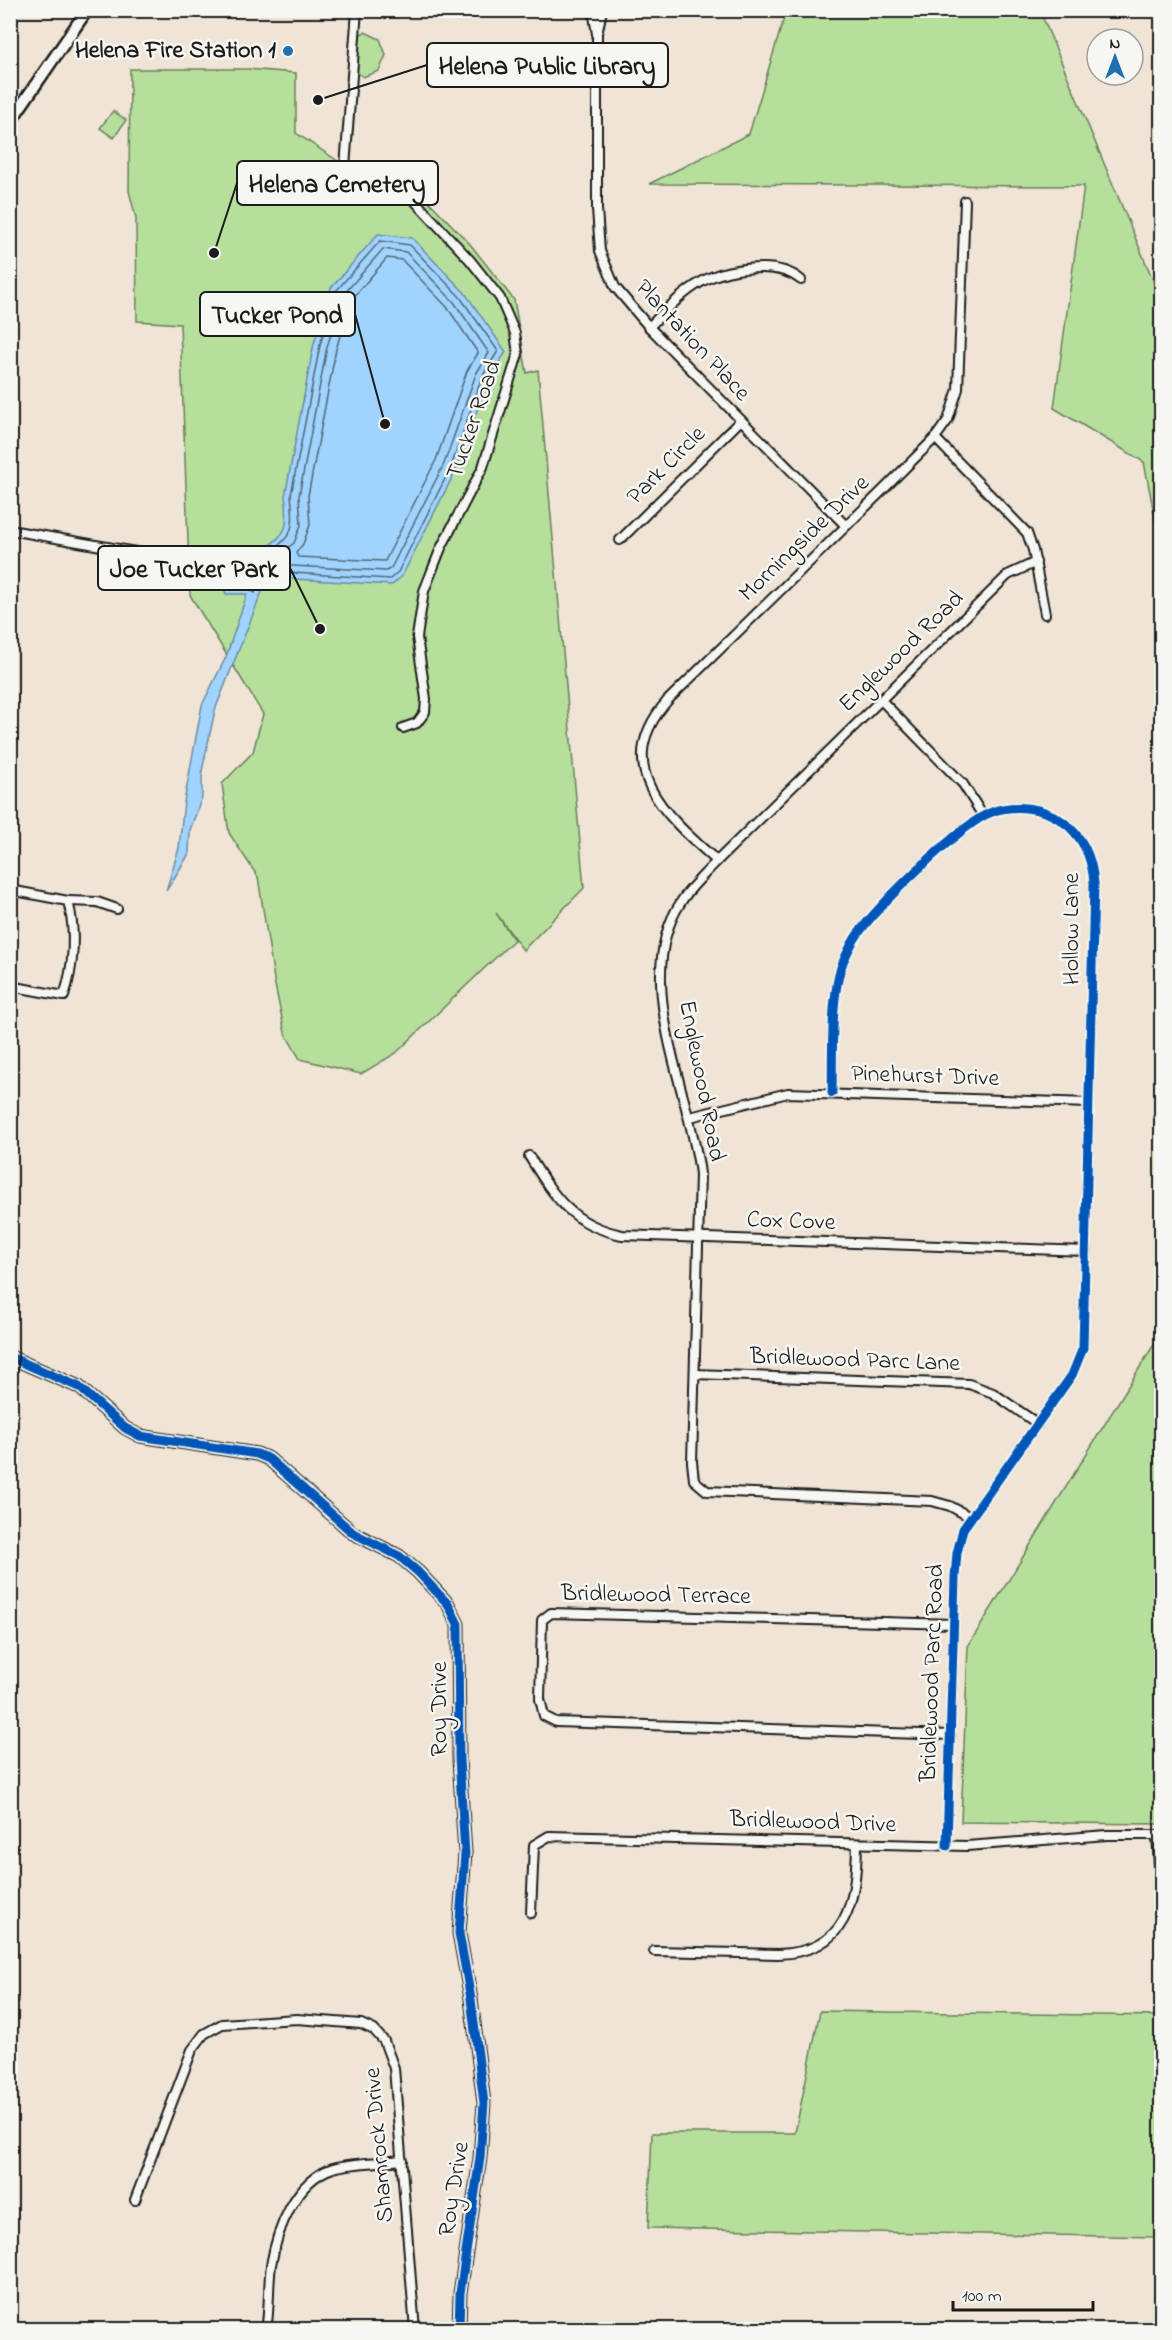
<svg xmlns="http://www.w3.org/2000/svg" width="1172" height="2340" viewBox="0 0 1172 2340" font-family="'Indie Flower',sans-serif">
<rect width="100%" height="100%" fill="#efe4d5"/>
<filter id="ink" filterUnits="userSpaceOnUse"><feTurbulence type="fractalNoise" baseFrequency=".0167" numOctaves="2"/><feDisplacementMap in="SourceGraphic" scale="12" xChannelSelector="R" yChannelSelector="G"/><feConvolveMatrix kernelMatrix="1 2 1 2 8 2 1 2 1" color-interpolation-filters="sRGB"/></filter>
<g filter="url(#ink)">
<g fill="#b6df9b" stroke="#697e5c" stroke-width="1.5">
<polygon points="786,11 1040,11 1161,299 1161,549 1144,462 1054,408 1084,186 649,184 749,134"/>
<polygon points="365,32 380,39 386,55 379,71 363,77 356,72 359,35"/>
<polygon points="130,69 247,69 296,73 296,133 356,173 410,182 470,244 514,300 527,373 538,370 584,888 523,950 496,913 514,940 396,1053 361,1074 300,1059 285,1033 275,985 258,877 229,833 222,784 253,752 263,714 190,595 180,324 137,321 136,218 129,191"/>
<polygon points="113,111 126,120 114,138 100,128"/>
<polygon points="1161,1333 1161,1824 961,1822 968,1646"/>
<polygon points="820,2011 1161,2016 1160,2237 648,2228 652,2133 795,2133"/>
</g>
<path fill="#a0d4fe" stroke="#6b8aa4" stroke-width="1.5" d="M 378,234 L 412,238 L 465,293 L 506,352 L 488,379 L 456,470 L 402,576 L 392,585 L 278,578 L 265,584 L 215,710 L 202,771 L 202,797 L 190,830 L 189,854 L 166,891 L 179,848 L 184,802 L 202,705 L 226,657 L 247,594 L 226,594 C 221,579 219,560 237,554 L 244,561 L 245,569 L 252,570 L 258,565 L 254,560 L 256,556 C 285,533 290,534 285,496 L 314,343 L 331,288 Z"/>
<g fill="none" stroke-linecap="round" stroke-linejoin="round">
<g stroke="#516676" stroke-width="1.5">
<path d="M 380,241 L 410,245 L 460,297 L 498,351 L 482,377 L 451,467 L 398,572 L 390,579 L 277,572 L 261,580 L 255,593 L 247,588 L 231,587 L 227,574 L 233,564 L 238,564 L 245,576 L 255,576 L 263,568 L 263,558 C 293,534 295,534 291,495 L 320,345 L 336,291 Z"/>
<polygon points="383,249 406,252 454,302 489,353 476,374 444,464 391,568 386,571 274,565 272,560 294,543 301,525 299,496 327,347 343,295"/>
<polygon points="387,258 402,260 447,307 478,353 467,371 436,460 385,561 298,557 296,553 303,544 310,525 308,496 336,349 351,300"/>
</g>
<g stroke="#1c1c1c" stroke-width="12">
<g id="street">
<polyline points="357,10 345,167 345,177 353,188 397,192 414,200 470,260 500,298 515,333 518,354 483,467 441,548 424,591 417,637 426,699 425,712 417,723 403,728"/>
<polyline points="593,10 597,34 597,209 600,251 615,287 649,327 846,526"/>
<polyline points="598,30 602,10"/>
<path d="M 649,327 C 686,290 706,268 762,268 C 776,268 789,270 801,280"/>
<polyline points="935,438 1027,533 1033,550 1045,614"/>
<polyline points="10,530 170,558"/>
<polyline points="620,540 741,420"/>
<polyline points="881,700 963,784 983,816"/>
<path d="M 717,861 C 665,815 609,767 668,700 L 881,492 L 935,438 L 948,420 L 958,389 L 965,201"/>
<path d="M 10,890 L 68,901 C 76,931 74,966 64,996 L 10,986"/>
<polyline points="68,901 97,902 117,909"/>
<path d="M 832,1093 C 833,1056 830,995 843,962 C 847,953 852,942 858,934 C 876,907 963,822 992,812 C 1014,804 1043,807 1062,821 C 1083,836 1092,857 1094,883 L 1083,1348 L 1072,1375 L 963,1529 L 957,1553 L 955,1577 L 947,1846"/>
<polyline points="690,1117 788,1093 1089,1103"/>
<path d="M 529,1156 C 555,1198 572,1225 622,1235 L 1086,1251"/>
<polyline points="695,1374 969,1384 993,1393 1038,1424"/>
<path d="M 970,1517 L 950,1506 L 932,1501 L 707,1491 L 694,1480 L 692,1462 L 700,1174 C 691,1093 630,979 681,902 C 690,887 705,874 717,861 L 1008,575 L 1036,562"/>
<polyline points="951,1735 556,1722 544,1716 540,1699 542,1620 551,1613 954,1624"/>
<polyline points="1157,1835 1162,1909"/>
<polyline points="531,1913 534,1845 549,1836 967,1846 1107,1835 1162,1835"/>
<path d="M 654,1951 L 778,1954 C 848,1952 856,1902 857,1844"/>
<polyline points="135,2200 192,2050 204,2034 222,2024 297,2019 361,2024 374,2030 384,2041 394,2068 415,2330"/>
<path d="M 266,2330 C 270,2308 268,2286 271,2265 C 277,2230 295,2180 333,2168 C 354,2162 379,2163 402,2160"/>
</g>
</g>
<g stroke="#1c1c1c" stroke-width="15">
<g id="secondary">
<polyline points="10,122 87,10"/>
<polyline points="10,1357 79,1387 125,1428 140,1436 257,1454 269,1459 353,1533 399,1556 418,1572 448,1604 458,1624 459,1759 465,1853 459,1933 471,1999 484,2103 480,2158 460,2293 459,2330"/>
</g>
</g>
<use href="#street" stroke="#f6f6f2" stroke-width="8"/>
<use href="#secondary" stroke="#f6f6f2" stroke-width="10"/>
<g stroke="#f6f6f2" stroke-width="13">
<g id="cycleway">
<path d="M 832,1093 C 833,1056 830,995 843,962 C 847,953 852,942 858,934 C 876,907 963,822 992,812 C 1014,804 1043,807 1062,821 C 1083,836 1092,857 1094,883 L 1083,1348 L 1072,1375 L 963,1529 L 957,1553 L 955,1577 L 947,1846"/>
<polyline points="10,1357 79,1387 125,1428 140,1436 257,1454 269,1459 353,1533 399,1556 418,1572 448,1604 458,1624 459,1759 465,1853 459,1933 471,1999 484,2103 480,2158 460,2293 459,2330"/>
</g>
</g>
<use href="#cycleway" stroke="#0057b8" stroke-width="9"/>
</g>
</g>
<circle fill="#1f6fb2" stroke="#f6f6f2" stroke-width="2" cx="288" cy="51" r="6"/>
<g text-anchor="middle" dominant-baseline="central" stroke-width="5" stroke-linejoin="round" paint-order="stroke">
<g font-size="24" font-weight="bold" fill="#1c1c1c" stroke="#f6f6f2" text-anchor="end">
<text x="276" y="51">Helena Fire Station 1</text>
</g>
<g font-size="24" fill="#1c1c1c" stroke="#f6f6f2">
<text transform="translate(692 341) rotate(47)">Plantation Place</text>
<text transform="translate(475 420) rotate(-71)">Tucker Road</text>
<text transform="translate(667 466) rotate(-45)">Park Circle</text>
<text transform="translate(805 539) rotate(-44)">Morningside Drive</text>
<text transform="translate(902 652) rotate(-44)">Englewood Road</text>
<text transform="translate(1072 929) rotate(-90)">Hollow Lane</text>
<text transform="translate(925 1077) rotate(2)">Pinehurst Drive</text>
<text transform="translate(701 1081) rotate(79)">Englewood Road</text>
<text transform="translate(791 1222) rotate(2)">Cox Cove</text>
<text transform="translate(855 1361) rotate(2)">Bridlewood Parc Lane</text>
<text transform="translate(656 1596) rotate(1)">Bridlewood Terrace</text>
<text transform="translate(933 1673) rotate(-88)">Bridlewood Parc Road</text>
<text transform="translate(440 1709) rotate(-90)">Roy Drive</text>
<text transform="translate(813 1823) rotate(2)">Bridlewood Drive</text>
<text transform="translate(380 2145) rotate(-95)">Shamrock Drive</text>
<text transform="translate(455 2189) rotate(-81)">Roy Drive</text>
</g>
</g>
<path fill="none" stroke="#1c1c1c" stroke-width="2" d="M318 100L427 65M214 253L237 183M385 424L355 314M320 629L290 568"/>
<g fill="#1c1c1c" stroke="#f6f6f2" stroke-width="2">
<circle cx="318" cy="100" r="6"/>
<circle cx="214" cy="253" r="6"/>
<circle cx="385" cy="424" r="6"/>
<circle cx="320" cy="629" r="6"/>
</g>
<g fill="#f6f6f2" stroke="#1c1c1c" stroke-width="2">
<rect x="427" y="43" width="241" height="44" rx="6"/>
<rect x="237" y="161" width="201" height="44" rx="6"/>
<rect x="200" y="292" width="155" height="44" rx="6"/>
<rect x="98" y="546" width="192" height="44" rx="6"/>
</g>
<g font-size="26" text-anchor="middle" font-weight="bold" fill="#1c1c1c">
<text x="547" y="74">Helena Public Library</text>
<text x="337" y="192">Helena Cemetery</text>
<text x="277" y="323">Tucker Pond</text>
<text x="194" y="577">Joe Tucker Park</text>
</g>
<rect width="1172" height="2340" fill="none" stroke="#f6f6f2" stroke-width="36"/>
<rect x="18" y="18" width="1136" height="2304" fill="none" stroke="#1c1c1c" stroke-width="2" filter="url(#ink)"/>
<g transform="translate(1115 57)"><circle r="28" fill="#f6f6f2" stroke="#9f9f9c" stroke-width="1.5"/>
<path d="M0-4.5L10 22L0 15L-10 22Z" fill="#1f6fb2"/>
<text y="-9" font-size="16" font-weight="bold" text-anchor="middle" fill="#1c1c1c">N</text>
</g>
<path d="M953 2301v9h140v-9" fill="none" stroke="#1c1c1c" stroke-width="3"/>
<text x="962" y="2301" font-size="18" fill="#1c1c1c" stroke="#f6f6f2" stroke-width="4.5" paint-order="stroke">100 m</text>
</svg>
